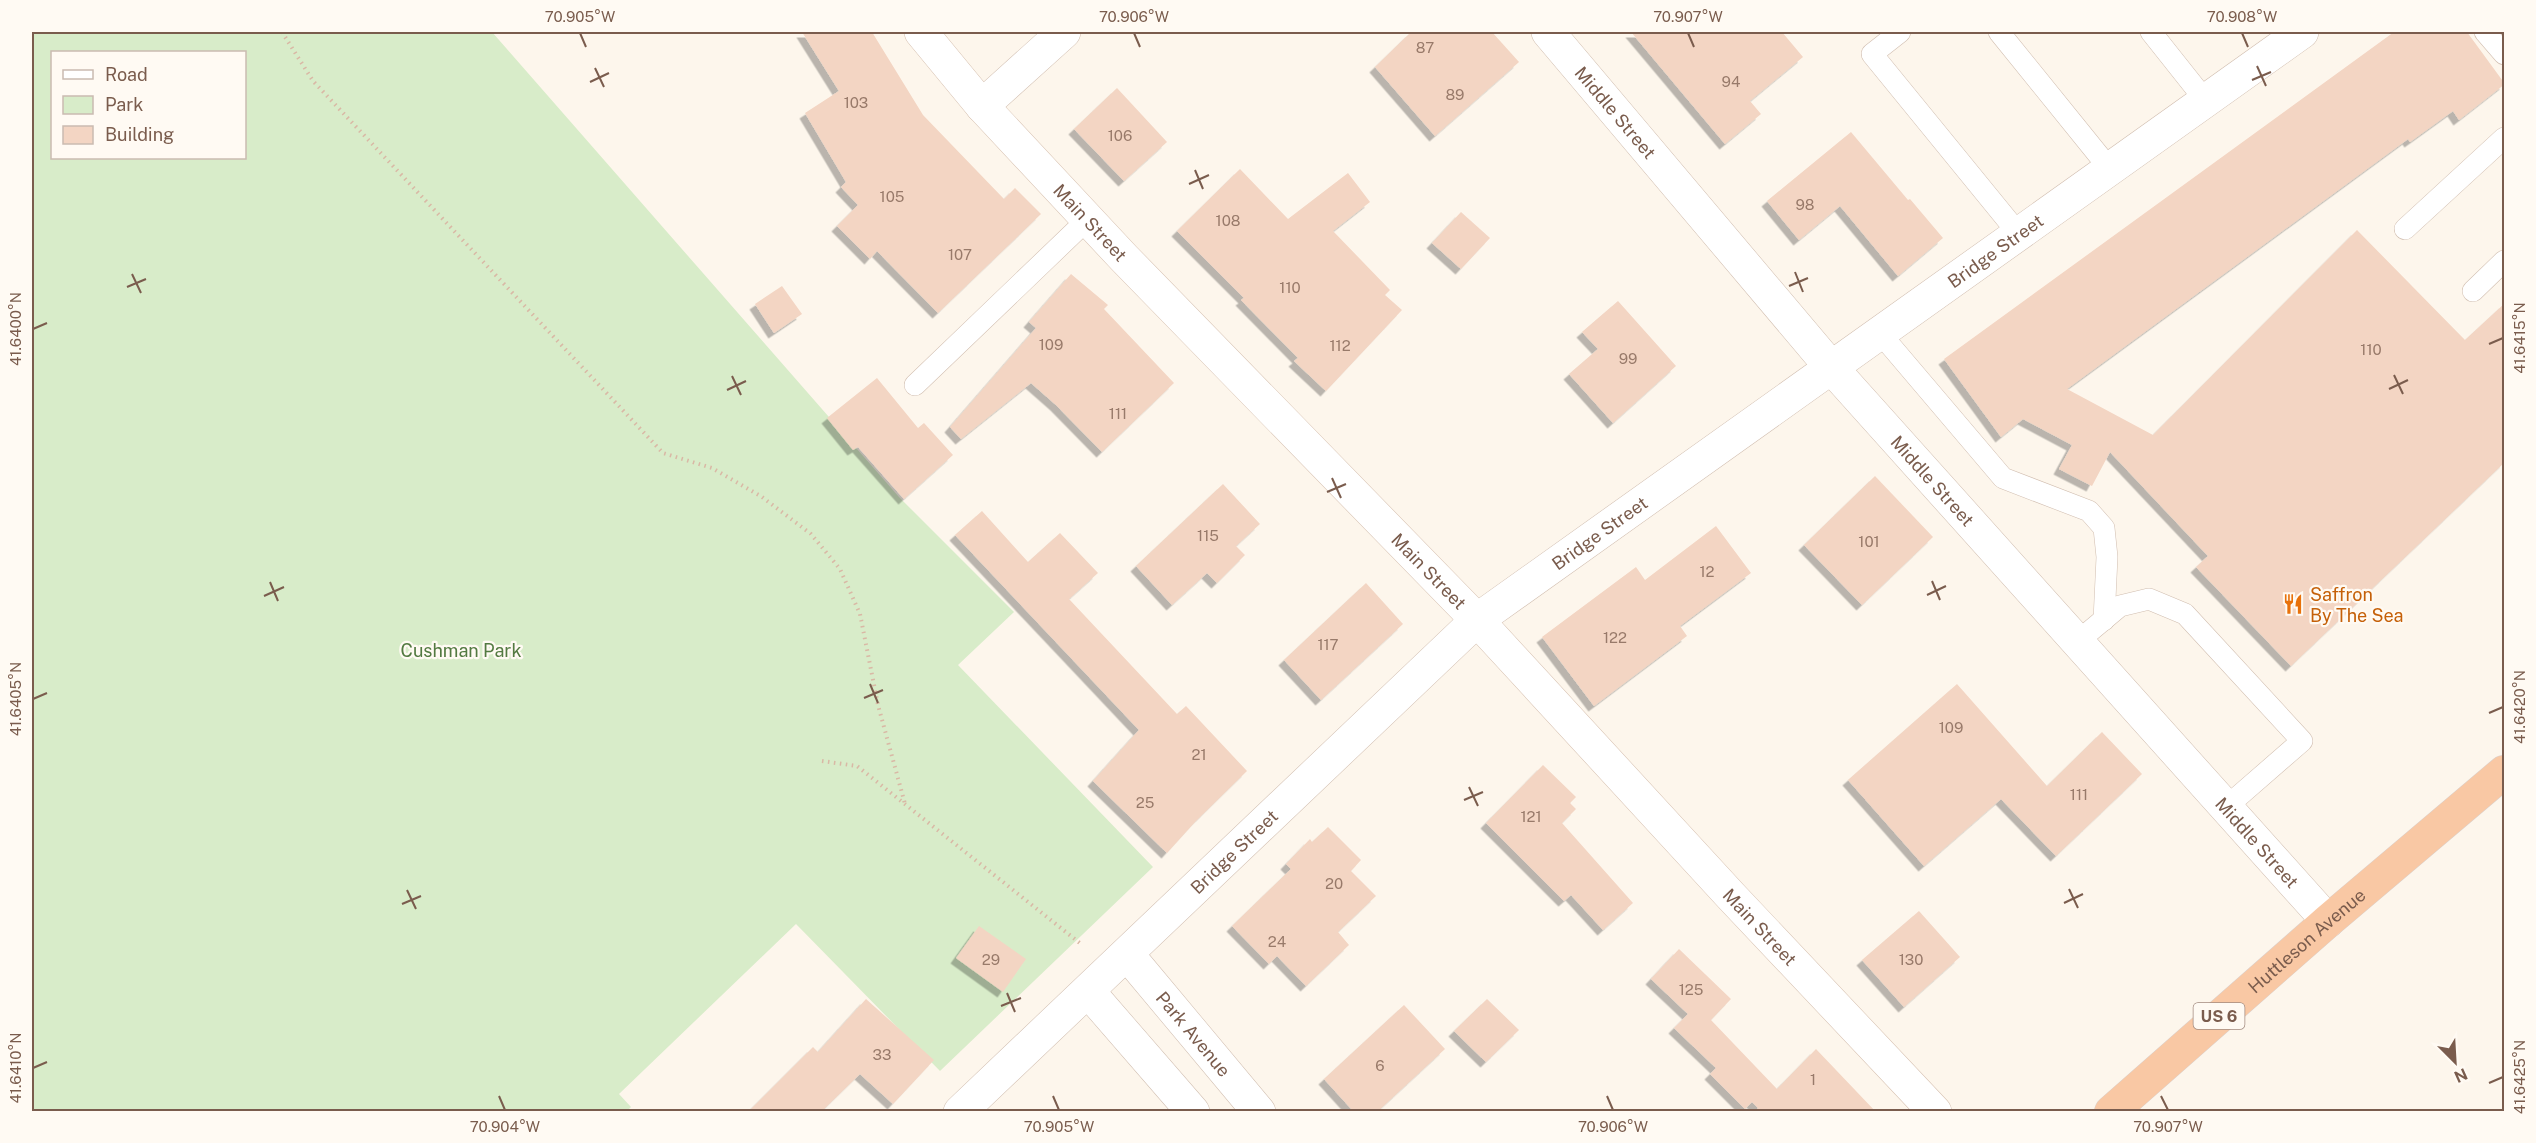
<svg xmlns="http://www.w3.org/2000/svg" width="2536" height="1143" viewBox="0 0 2536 1143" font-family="'Public Sans',sans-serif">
<defs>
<filter id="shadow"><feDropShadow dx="-5.5" dy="5.5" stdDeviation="0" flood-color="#0004"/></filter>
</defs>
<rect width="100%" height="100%" fill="#fdf6ec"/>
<path fill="#d8ecc9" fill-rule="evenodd" d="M 32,32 L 492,32 L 899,497 L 1014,612 L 958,665 L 1153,867 L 940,1071 L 796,924 L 619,1094 L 631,1107 L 627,1111 L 32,1111 ZM 52,52 L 244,52 L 244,158 L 52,158 Z"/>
<g fill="#f3d5c3" filter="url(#shadow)">
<polygon points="802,32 872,32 923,115 1004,199 1015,188 1041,214 938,313 877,251 870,259 837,226 858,205 841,187 846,182 805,113 839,91"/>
<polygon points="1411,32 1492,32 1519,62 1435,136 1375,67"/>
<polygon points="1631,32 1782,32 1803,57 1750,101 1761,114 1725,144"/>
<polygon points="2394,32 2467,32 2505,84 2459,120 2453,111 2410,142 2408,139 2067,389 2153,435 2357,230 2465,340 2505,303 2505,462 2291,666 2196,567 2208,556 2110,452 2092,486 2059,469 2072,445 2023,419 2001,437 1944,359"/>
<polygon points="1117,88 1167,142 1124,181 1074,129"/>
<polygon points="1851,132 1908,200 1910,199 1943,238 1898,276 1840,206 1799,240 1767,201"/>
<polygon points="1240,169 1288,219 1348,173 1370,202 1333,231 1390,290 1385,295 1402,310 1326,391 1294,361 1298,358 1241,300 1244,298 1177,231"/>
<polygon points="1461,212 1490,238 1461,269 1432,243"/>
<polygon points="1071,274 1108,305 1104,309 1174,383 1102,452 1056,405 1031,383 961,439 950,427 1036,328 1029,322"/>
<polygon points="782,286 802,314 774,333 755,304"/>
<polygon points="1618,301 1676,366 1613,423 1569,374 1598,349 1582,332"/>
<polygon points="877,378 918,428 924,423 953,455 904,499 858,447 853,450 827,418"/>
<polygon points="1875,476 1933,537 1862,605 1804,545"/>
<polygon points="1223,484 1260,524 1236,546 1245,555 1217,583 1207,573 1172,605 1136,566"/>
<polygon points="982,511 1028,562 1060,533 1098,573 1069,599 1177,714 1186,706 1247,771 1196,821 1167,853 1093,781 1139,730 955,535"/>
<polygon points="1716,526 1751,573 1680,626 1687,636 1594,706 1542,637 1636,567 1645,580"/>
<polygon points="1366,583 1403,624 1321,700 1284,660"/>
<polygon points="1957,684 2047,786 2102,732 2142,774 2056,856 2001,799 1924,866 1848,780"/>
<polygon points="1543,765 1576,797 1570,803 1576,809 1562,823 1633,903 1603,930 1571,895 1564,901 1486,823"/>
<polygon points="1328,827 1361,860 1351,871 1376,896 1338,932 1349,945 1306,986 1277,956 1269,964 1232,926 1291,869 1286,864 1310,839 1312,842"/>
<polygon points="1919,911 1960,957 1904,1007 1862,960"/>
<polygon points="979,926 1026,959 1003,992 956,958"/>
<polygon points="1679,949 1731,999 1711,1020 1777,1089 1816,1049 1876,1112 1755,1112 1758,1108 1752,1102 1745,1109 1710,1074 1716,1068 1674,1028 1688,1014 1651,979"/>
<polygon points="866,999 934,1060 893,1104 860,1074 821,1112 748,1112 813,1047 818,1052"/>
<polygon points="1487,999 1519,1030 1486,1062 1454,1031"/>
<polygon points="1404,1005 1445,1049 1377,1112 1354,1112 1324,1079"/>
</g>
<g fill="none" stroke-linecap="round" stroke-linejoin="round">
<g stroke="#d1beb0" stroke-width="22">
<g id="service">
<polyline points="1900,32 1872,54 2018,233"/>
<polyline points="1999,32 2109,168"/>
<polyline points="2151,32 2205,100"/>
<polyline points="2485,32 2504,54"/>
<polyline points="2405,229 2504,138"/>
<polyline points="2473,291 2504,261"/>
<polyline points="1879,332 2003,478 2089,511 2104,528 2107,557 2104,620"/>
<polyline points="915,385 1088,219"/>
<polyline points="2077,642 2120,606 2149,599 2185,614 2302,741 2225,808"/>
</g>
</g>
<g stroke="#d1beb0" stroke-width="34">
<g id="minor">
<path id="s1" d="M 1548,32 L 1830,366 L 2328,921"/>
<polyline points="982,106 1064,32"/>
<path id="s2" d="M 1127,954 L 1259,1112"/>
<polyline points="1088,991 1193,1112"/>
<path id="s3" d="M 960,1112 L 1477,620 L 2302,32"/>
</g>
</g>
<g stroke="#d6c0b0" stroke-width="34">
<g id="secondary">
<path id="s4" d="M 921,32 L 982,106 L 1124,258 L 1477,620 L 1731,896 L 1935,1112"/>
</g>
</g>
<g stroke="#dad1cd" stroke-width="34">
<g id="trunk">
<path id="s5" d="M 2111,1112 L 2328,921 L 2504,772"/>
</g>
</g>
<g stroke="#d9b8a5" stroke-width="4" stroke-dasharray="1.5 4.5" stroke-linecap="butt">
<polyline points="282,32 313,81 663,453 712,468 762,497 811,534 840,569 860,614 878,705 905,804"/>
<polyline points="822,761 857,766 1081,944"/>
</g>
<use href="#service" stroke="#fff" stroke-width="21"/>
<use href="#minor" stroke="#fff" stroke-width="33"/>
<use href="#secondary" stroke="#fff" stroke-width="33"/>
<use href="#trunk" stroke="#f9c8a4" stroke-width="33"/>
</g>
<path fill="none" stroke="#7a5c4d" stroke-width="2" d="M 580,33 L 586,47M 1134,33 L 1140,47M 1688,33 L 1694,47M 2242,33 L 2248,47M 2257,66 L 2266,86M 595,68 L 604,87M 2252,80 L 2271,72M 590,82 L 609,73M 1195,170 L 1203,189M 1189,184 L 1209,175M 1795,272 L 1803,292M 132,274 L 141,293M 1789,286 L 1808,278M 127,287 L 146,279M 33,329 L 47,323M 2489,344 L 2503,338M 2394,375 L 2403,394M 732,376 L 741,395M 2389,389 L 2408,380M 727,390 L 746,381M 1332,478 L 1341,498M 1327,492 L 1346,484M 1932,581 L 1940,600M 270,582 L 278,601M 1927,595 L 1946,586M 264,596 L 284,587M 870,684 L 878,703M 864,698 L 883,690M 33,699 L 47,693M 2489,713 L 2503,707M 1469,787 L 1478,806M 1464,800 L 1483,792M 2069,889 L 2078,908M 407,890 L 416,909M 2064,903 L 2083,894M 402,904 L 421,896M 1007,993 L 1015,1012M 1001,1006 L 1021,998M 33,1068 L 47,1062M 2489,1083 L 2503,1077M 499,1096 L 505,1110M 1053,1096 L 1059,1110M 1607,1096 L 1613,1110M 2161,1096 L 2168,1110"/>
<defs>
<g id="restaurant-bare" transform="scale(1.62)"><path d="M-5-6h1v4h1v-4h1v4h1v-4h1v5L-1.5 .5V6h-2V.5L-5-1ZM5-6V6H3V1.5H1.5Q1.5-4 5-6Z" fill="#e8710a" stroke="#fffaf3" stroke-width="2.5" paint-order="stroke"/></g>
</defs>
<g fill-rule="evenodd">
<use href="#restaurant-bare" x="2293" y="604"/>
</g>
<g text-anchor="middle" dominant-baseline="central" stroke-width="4.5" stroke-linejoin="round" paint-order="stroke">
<g font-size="15" fill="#987a6a">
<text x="1425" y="47">87</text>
<text x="1731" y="81">94</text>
<text x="1455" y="94">89</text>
<text x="856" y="102">103</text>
<text x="1120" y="135">106</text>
<text x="892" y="196">105</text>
<text x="1805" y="204">98</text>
<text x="1228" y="220">108</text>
<text x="960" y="254">107</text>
<text x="1290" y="287">110</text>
<text x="1051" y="344">109</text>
<text x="1340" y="345">112</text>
<text x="2371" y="349">110</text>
<text x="1628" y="358">99</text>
<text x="1118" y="413">111</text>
<text x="1208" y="535">115</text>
<text x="1869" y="541">101</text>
<text x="1707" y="571">12</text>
<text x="1615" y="637">122</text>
<text x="1328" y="644">117</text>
<text x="1951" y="727">109</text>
<text x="1199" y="754">21</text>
<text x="2079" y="794">111</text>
<text x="1145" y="802">25</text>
<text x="1531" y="816">121</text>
<text x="1334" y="883">20</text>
<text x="1277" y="941">24</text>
<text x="991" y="959">29</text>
<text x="1911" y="959">130</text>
<text x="1691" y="989">125</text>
<text x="882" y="1054">33</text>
<text x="1380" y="1065">6</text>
<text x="1813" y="1079">1</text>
</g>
<rect fill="#fffaf3" stroke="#a28b7f" stroke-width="1.5" x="2193.5" y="1003" width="51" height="26" rx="4.5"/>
<g font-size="16" font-weight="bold" fill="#7a5c4d">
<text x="2219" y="1016">US 6</text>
</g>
<g font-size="18" fill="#7a5c4d" stroke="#fffaf3">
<text stroke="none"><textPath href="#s1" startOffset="105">Middle Street</textPath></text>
<text stroke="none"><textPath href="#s4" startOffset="255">Main Street</textPath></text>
<text stroke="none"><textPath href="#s3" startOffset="1350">Bridge Street</textPath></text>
<text stroke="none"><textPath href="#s1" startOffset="591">Middle Street</textPath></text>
<text stroke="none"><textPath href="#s3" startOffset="864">Bridge Street</textPath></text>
<text stroke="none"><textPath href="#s4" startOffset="741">Main Street</textPath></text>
<text stroke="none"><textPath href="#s1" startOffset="1077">Middle Street</textPath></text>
<text stroke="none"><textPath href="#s3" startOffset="378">Bridge Street</textPath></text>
<text stroke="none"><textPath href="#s4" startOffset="1227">Main Street</textPath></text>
<text stroke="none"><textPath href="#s5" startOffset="260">Huttleson Avenue</textPath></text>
<text stroke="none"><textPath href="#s2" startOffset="104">Park Avenue</textPath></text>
</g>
<g font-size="18" fill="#c56008" stroke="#fffaf3" text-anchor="start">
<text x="2310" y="594">Saffron<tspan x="2310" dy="21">By The Sea</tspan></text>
</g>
<g font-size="18" fill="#537a41" stroke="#fffaf3">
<text x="461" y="650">Cushman Park</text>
</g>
</g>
<rect width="2536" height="1143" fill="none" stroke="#fffaf3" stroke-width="66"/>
<rect x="51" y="51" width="195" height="108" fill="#fffaf3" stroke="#cabbb1" stroke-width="1.5"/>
<rect x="63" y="70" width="30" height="9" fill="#ffffff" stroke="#cabbb1" stroke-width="1.5"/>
<text x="105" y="81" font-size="18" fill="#7a5c4d">Road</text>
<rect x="63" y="96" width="30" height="18" fill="#d8ecc9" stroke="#cabbb1" stroke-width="1.5"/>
<text x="105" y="111" font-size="18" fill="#7a5c4d">Park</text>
<rect x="63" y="126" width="30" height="18" fill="#f3d5c3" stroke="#cabbb1" stroke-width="1.5"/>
<text x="105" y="141" font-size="18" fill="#7a5c4d">Building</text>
<g transform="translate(2455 1062) rotate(156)" stroke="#fffaf3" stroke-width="4.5" paint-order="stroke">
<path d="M0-4.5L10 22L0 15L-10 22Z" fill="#7a5c4d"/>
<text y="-9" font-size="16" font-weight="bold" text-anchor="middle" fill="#7a5c4d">N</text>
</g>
<rect x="33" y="33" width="2470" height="1077" fill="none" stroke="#7a5c4d" stroke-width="2"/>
<g font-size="15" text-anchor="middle" fill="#7a5c4d">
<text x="580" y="22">70.905°W</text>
<text x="1134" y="22">70.906°W</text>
<text x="1688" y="22">70.907°W</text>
<text x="2242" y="22">70.908°W</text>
<text transform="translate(16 329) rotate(-90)" y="5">41.6400°N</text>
<text transform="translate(2520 338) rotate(-90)" y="5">41.6415°N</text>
<text transform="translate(16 699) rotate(-90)" y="5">41.6405°N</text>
<text transform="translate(2520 707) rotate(-90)" y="5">41.6420°N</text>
<text transform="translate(16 1068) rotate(-90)" y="5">41.6410°N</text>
<text transform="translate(2520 1077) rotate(-90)" y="5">41.6425°N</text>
<text x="505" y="1132">70.904°W</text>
<text x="1059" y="1132">70.905°W</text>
<text x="1613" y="1132">70.906°W</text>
<text x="2168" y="1132">70.907°W</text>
</g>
</svg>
